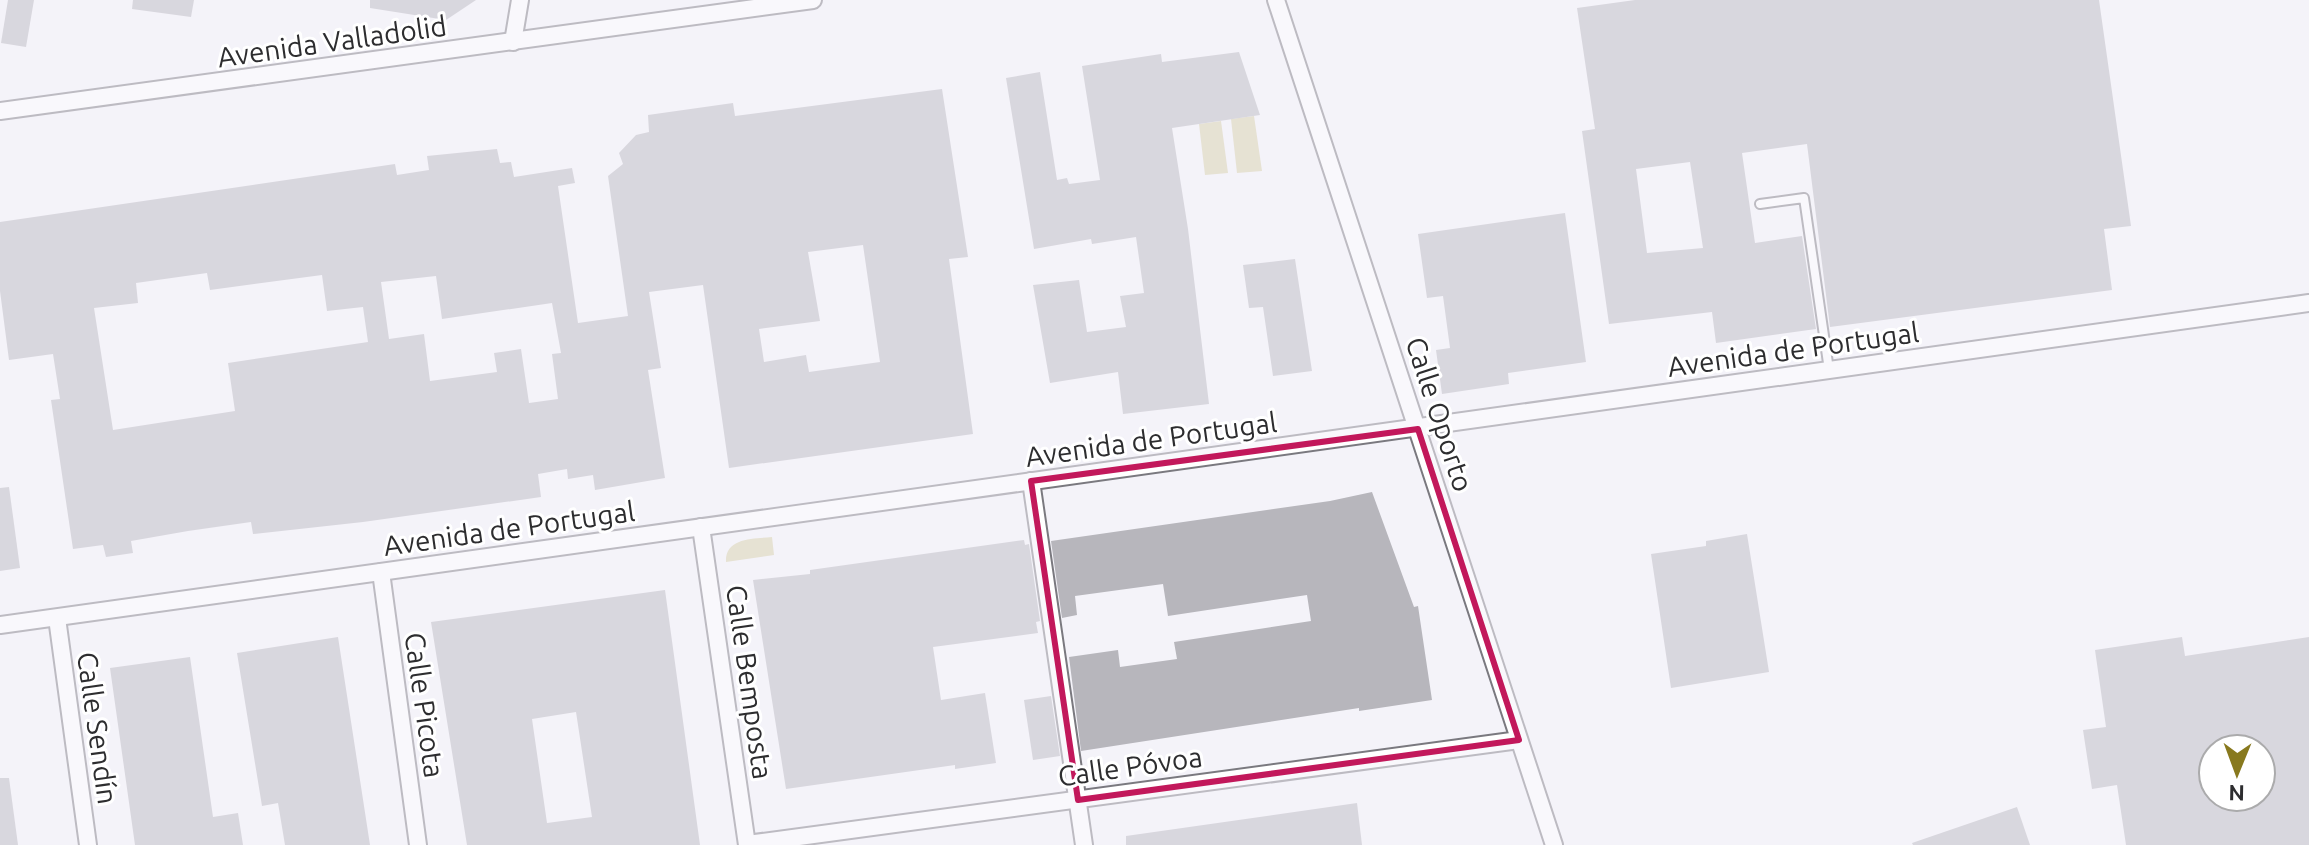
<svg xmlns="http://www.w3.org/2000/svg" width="2309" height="845" viewBox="0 0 2309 845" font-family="Ubuntu,sans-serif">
<rect width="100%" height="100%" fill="#f4f3f9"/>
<g fill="#d5cea4">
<polygon points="1254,116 1262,171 1237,173 1231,119"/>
<polygon points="1221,121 1228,173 1205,175 1199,124"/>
<path d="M 772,537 L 774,555 L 726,562 C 725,537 754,539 772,537 Z"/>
</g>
<g fill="#b7b6bc" fill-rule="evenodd">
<polygon points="8,0 34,0 26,47 1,43"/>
<polygon points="133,0 194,0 191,17 132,9"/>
<polygon points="370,0 476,0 446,20 370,8"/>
<path d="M 1635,0 L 2099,0 L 2131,226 L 2104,229 L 2112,290 L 1830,327 L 1807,144 L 1742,153 L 1755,243 L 1802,236 L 1816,329 L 1716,343 L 1712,312 L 1609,324 L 1582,131 L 1595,129 L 1577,8 ZM 1690,162 L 1703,248 L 1647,253 L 1636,169 Z"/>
<polygon points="1239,52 1260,115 1172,128 1188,229 1209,404 1123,414 1118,372 1050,383 1033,285 1079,280 1087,332 1126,327 1120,296 1144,293 1136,237 1092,244 1091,239 1034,249 1006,78 1040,72 1057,180 1067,178 1069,184 1100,180 1082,66 1161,54 1162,62"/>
<path d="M 942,89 L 968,257 L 949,259 L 973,434 L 729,468 L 703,285 L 649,292 L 661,368 L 648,370 L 665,478 L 595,490 L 593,475 L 568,479 L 567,469 L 538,474 L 541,497 L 363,522 L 253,534 L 251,522 L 188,531 L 131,541 L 133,553 L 106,557 L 103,545 L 73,549 L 51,400 L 60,399 L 53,354 L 9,360 L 0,291 L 0,222 L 395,164 L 397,175 L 429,170 L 427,156 L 497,149 L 500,163 L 511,162 L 514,177 L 572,168 L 575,183 L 558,186 L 578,323 L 628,316 L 608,176 L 623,164 L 619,153 L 636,135 L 649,132 L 648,115 L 733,103 L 735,116 ZM 863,245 L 880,362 L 809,372 L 806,355 L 764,362 L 759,329 L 820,321 L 808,252 ZM 207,273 L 210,290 L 322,275 L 327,311 L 363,307 L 368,342 L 228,363 L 235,411 L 113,430 L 94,308 L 138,303 L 136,283 ZM 436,276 L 442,319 L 552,303 L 561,353 L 552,354 L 558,399 L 529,403 L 521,349 L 494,353 L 497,372 L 430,381 L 424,334 L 389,339 L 381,282 Z"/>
<polygon points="1565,213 1586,362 1508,373 1509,384 1442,394 1436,350 1450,348 1443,296 1427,298 1418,234"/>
<polygon points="1295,259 1312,371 1273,376 1263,307 1249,308 1243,265"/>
<polygon points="9,487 20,568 0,571 0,488"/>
<polygon points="1372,492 1414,607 1418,606 1432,700 1359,711 1359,708 1081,751 1069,657 1118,650 1120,667 1177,659 1174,642 1311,621 1307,595 1168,616 1163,584 1075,596 1077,615 1062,618 1051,541 1330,501"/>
<polygon points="1747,534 1769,672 1671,688 1651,554 1706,546 1706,541"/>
<polygon points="1024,540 1025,545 1029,544 1040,621 1036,622 1038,633 933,647 941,700 985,693 996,763 955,769 955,765 786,789 753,580 810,574 810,570"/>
<path d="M 665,590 L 700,845 L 467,845 L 431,622 ZM 576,712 L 592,817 L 547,823 L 532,719 Z"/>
<polygon points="338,637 370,845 285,845 278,803 262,806 237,653"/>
<path d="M 2182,637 L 2185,656 L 2309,637 L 2309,845 L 2126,845 L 2117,785 L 2092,789 L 2083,730 L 2106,727 L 2095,650 ZM 2213,749 L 2261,749 L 2261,797 L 2213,797 Z"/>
<polygon points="190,657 213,817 238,813 243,845 135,845 110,668"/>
<polygon points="1051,696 1060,756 1033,760 1024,700"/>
<polygon points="0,778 9,778 18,845 0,845"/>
<polygon points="1357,803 1362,845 1126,845 1126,836"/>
<polygon points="2017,807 2030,845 1913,845 1912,843"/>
</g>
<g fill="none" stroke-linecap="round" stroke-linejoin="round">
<g stroke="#7a797f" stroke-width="12">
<polyline id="lane" points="1760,204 1804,198 1829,370"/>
</g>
<g stroke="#7a797f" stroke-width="20">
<g id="street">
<polyline points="1276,0 1554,845"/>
<polyline points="513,42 520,0"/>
<polyline points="0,111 813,0"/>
<polyline points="1031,481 1084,845"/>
<polyline points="701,527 747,845"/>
<polyline points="381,572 418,845"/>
<polyline points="57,618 88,845"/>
<polyline points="0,625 2309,303"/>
<polyline points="747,844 1519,740"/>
</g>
</g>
<use href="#lane" stroke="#fff" stroke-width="8"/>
<use href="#street" stroke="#fff" stroke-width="16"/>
</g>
<path d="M0 0H2309V845H0ZM 1418,429 L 1519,740 L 1078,800 L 1031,481 Z" fill="#f4f3f9" fill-opacity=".55" fill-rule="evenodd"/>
<path fill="none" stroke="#c2185b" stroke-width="6" stroke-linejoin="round" d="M 1418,429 L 1519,740 L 1078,800 L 1031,481 Z"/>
<g text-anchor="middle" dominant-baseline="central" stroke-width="6" stroke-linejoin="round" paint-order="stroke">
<g font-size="28" fill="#2d2d2f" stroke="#fff">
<text transform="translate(332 41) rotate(-8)">Avenida Valladolid</text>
<text transform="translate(1793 349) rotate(-8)">Avenida de Portugal</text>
<text transform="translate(1440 414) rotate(72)">Calle Oporto</text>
<text transform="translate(1151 439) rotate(-8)">Avenida de Portugal</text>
<text transform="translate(509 528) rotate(-8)">Avenida de Portugal</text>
<text transform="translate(750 682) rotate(82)">Calle Bemposta</text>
<text transform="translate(425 705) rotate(82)">Calle Picota</text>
<text transform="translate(98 728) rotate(82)">Calle Sendín</text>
<text transform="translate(1130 766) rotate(-8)">Calle Póvoa</text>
</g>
</g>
<g transform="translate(2237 773) rotate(181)"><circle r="38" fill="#ffffff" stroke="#ababac" stroke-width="2"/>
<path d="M0-6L14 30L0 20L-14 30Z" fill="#88791e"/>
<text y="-12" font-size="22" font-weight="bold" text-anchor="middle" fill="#2d2d2f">N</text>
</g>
</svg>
